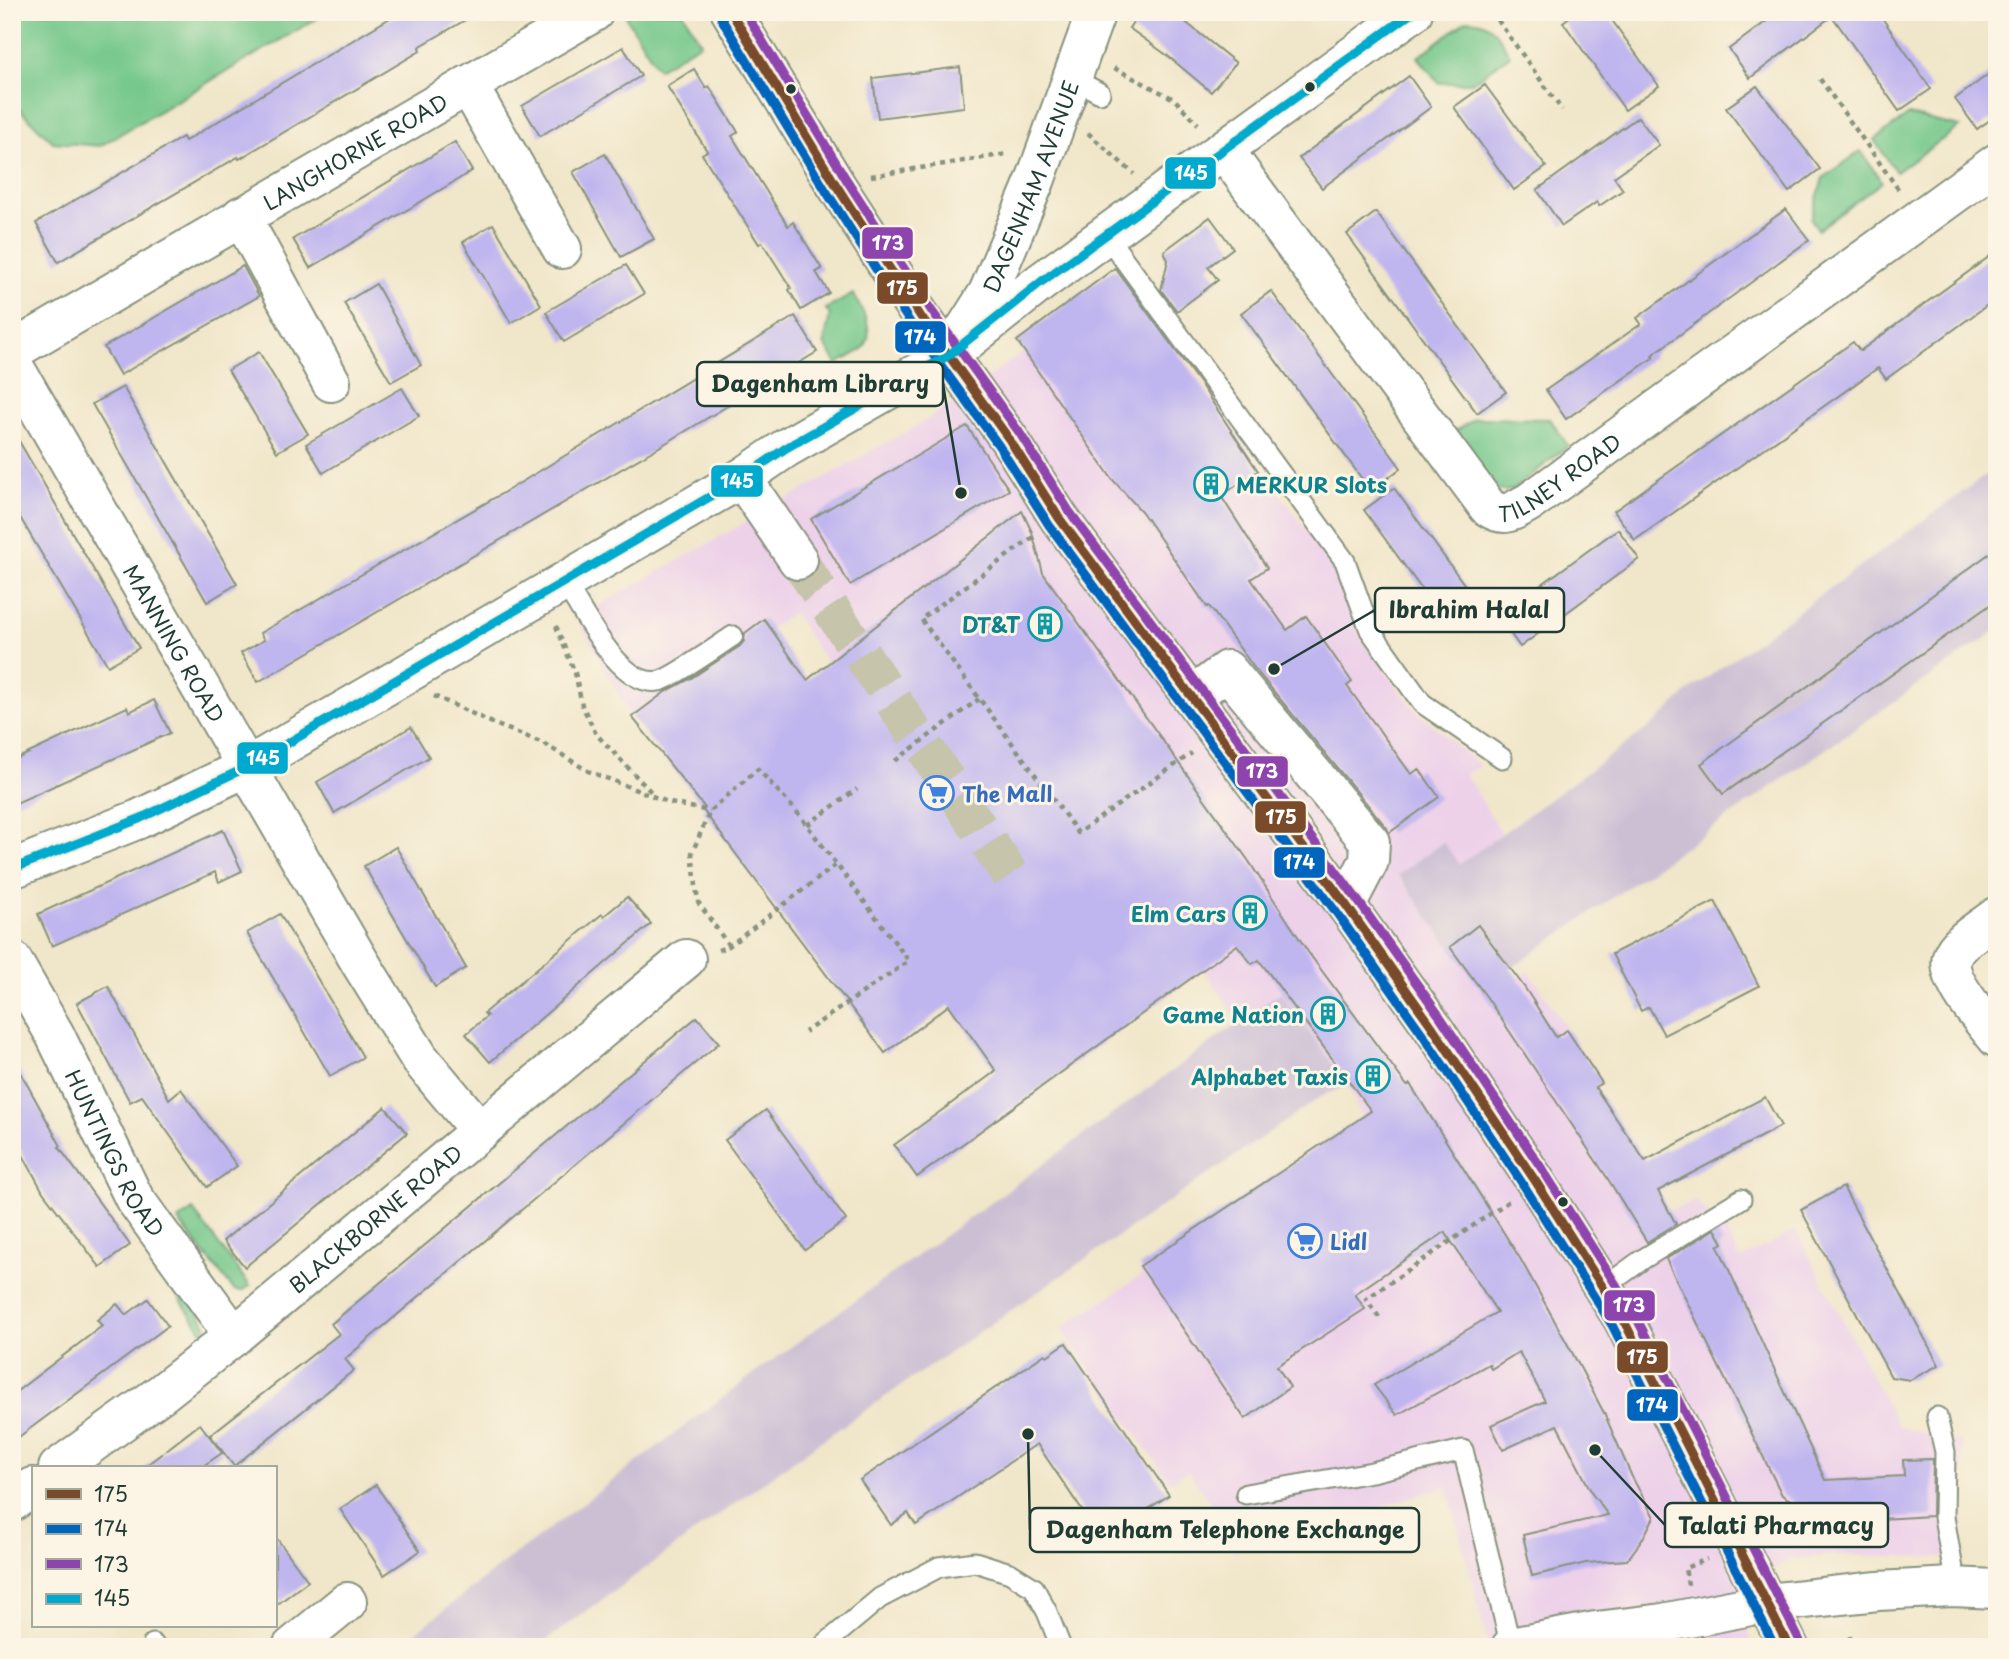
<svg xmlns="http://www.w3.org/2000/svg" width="2009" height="1659" viewBox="0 0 2009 1659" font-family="'Playpen Sans',sans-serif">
<rect width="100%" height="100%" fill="#fcf5e5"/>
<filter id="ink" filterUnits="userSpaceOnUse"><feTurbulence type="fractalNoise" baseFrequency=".0143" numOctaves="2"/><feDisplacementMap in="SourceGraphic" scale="14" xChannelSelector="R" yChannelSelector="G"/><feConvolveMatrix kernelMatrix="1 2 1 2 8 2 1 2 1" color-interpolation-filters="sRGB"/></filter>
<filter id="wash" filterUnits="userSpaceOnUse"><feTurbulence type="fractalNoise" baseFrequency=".00686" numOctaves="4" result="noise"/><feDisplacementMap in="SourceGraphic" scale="28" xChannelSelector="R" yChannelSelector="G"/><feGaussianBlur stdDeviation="1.57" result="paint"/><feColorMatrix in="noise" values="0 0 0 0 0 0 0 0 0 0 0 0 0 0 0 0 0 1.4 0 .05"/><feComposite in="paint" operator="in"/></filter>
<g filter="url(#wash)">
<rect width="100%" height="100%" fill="#f0e6c9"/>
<polygon fill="#edd1e9" points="1125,276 1340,578 1361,639 1415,710 1481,766 1465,774 1502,834 1459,865 1443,842 1398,876 1450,946 1478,925 1517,978 1529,971 1602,1083 1595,1087 1631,1139 1626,1142 1669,1211 1696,1201 1727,1233 1740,1259 1796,1231 1899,1427 1962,1442 1963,1558 1835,1555 1790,1559 1744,1589 1751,1647 1489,1647 1447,1486 1233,1553 1224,1522 1188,1471 1170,1482 1061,1328 1141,1276 1140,1266 1362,1117 1348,1086 1281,993 1240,1022 1181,937 996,1071 775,757 848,694 793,613 634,723 577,618 930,418 1011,361"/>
<g fill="#ccbfd4">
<polygon points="1997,467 1997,630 1510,969 1478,926 1450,947 1398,875 1443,842 1460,864 1655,723 1689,691"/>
<polygon points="1281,992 1348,1086 1322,1096 808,1450 537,1647 397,1647 504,1563 755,1373"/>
</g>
<g fill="#76c88b" stroke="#4a8260" stroke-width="2">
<polygon points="12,12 328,12 100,146 53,142 12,102"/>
<polygon points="633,12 683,12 701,43 658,69 626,17"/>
<path d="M 1467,20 C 1493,20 1497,35 1510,55 L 1472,83 L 1439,83 L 1418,57 Z"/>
<polygon points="1909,115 1960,127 1896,172 1874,140"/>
<polygon points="1861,151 1882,182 1818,230 1811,219 1823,178"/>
<path d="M 853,294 C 862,309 878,335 861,350 C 854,355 845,359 837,364 L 824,343 L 830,315 L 826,309 Z"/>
<polygon points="1476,418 1550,419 1568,446 1514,489 1507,491 1494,491 1449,435"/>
<polygon points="193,1210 250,1286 242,1291 234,1290 178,1221"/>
<polygon points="168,1254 207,1327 202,1332 156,1263"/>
</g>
<g id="blocks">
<g fill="#c0b6ef">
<polygon points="400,12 479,12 419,47 420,51 239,159 238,157 58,262 36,223 183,137 185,141"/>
<polygon points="1140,12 1173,12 1236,63 1211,92 1168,56 1129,28"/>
<polygon points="1576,12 1606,12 1659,86 1625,110 1563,22"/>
<polygon points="1779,12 1878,12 1931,89 1899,111 1832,16 1750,78 1729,49"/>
<polygon points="623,47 641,76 540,136 522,106"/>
<polygon points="960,67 964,107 878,118 873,78"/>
<polygon points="1997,68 1997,115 1977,129 1955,99"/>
<polygon points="694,69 706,88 709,86 738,132 732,136 788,226 793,222 822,269 816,272 829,293 801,310 789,290 791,288 762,242 759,244 702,154 707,151 667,86"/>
<polygon points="1409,76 1431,107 1322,188 1299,158"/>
<polygon points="1485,85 1546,167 1514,190 1454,107"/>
<polygon points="1757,86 1820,169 1789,192 1726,108"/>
<polygon points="1638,117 1659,145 1614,177 1623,190 1599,206 1597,202 1562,226 1537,190"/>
<polygon points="455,142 472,171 310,268 293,239"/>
<polygon points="605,154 654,239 621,257 573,172"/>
<polygon points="1786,209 1809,240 1652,355 1654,357 1566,419 1546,390 1641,324 1637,318"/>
<polygon points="1376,212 1506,392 1477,413 1347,234"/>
<polygon points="1210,217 1233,248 1208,267 1218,280 1177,311 1161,290 1168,260 1164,251"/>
<polygon points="493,224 541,305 511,323 463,242"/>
<polygon points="1997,251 1997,298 1886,379 1878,368 1635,540 1614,511 1853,342 1860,351"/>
<polygon points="626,265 644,294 564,342 546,312"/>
<polygon points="243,266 259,296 120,375 104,347"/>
<polygon points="1115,268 1203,388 1258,471 1221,496 1267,568 1251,579 1287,630 1306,616 1352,682 1347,686 1411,774 1419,769 1439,797 1389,833 1387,828 1255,669 1209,606 1207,607 1142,512 1112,479 1017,341"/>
<polygon points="376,284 421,365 391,382 344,303"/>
<polygon points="1271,291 1401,468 1371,491 1241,313"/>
<polygon points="795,316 817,352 671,440 258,682 241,653 264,640 260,633 515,486"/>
<polygon points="259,352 308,434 277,452 228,370"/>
<polygon points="123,387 237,584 207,602 92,404"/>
<polygon points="402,388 419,416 323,473 306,444"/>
<polygon points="967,426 1009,490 850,585 811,519"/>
<polygon points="12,429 139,648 108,666 12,504"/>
<polygon points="1394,488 1480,606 1450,628 1364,510"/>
<polygon points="1022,511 1032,532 1043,573 1248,860 1308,952 1407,1086 1410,1084 1521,1260 1574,1356 1604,1413 1632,1477 1654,1517 1642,1540 1627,1560 1586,1563 1532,1576 1523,1535 1608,1515 1593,1495 1557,1425 1503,1450 1491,1425 1545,1401 1519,1352 1491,1369 1489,1364 1397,1415 1374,1385 1497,1312 1445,1232 1355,1294 1365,1309 1277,1366 1290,1387 1245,1419 1140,1266 1371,1111 1259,960 1252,964 1237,945 917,1177 894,1145 996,1071 949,1005 885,1053 703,810 705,808 632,717 665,692 690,679 740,646 744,641 745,633 764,619 807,680"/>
<polygon points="1618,529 1639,559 1520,647 1498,616"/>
<polygon points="1997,548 1997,600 1723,794 1701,764"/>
<polygon points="154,700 170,733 12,805 12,761 127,707 129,712"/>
<polygon points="411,727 429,757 334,813 317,782"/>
<polygon points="223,830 242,871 219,882 215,872 52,946 38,914"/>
<polygon points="396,847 466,968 435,987 364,866"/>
<polygon points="627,897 651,924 490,1062 466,1034 487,1016 484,1013 504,996 602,914 604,916"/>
<polygon points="1715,901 1759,986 1664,1035 1649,1007 1641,1011 1612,954"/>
<polygon points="280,914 363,1057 330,1076 247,933"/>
<polygon points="1478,925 1525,988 1556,1037 1567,1030 1602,1083 1595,1087 1645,1161 1765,1097 1781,1126 1658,1191 1676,1224 1647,1242 1608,1179 1488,999 1450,947"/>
<polygon points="108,986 169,1099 181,1089 237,1166 207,1187 142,1096 130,1102 77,1003"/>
<polygon points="697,1017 719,1043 345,1359 354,1370 234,1466 210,1435 339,1334 331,1324"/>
<polygon points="12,1057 61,1146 59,1147 130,1245 100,1267 43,1192 12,1135"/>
<polygon points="385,1107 407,1133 245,1267 223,1241"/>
<polygon points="766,1110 846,1220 805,1250 725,1140"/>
<polygon points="1843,1187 1939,1365 1910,1380 1891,1377 1801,1210"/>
<polygon points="1715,1229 1723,1243 1718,1246 1825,1480 1904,1476 1903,1460 1933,1459 1932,1516 1827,1522 1782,1495 1666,1259"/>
<polygon points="148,1299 168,1326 12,1442 12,1395 102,1326 97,1320 117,1304 126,1315"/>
<polygon points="1066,1343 1169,1495 1102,1540 1037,1444 916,1525 908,1513 891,1525 860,1480 1045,1354 1047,1356"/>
<polygon points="200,1424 222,1453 200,1468 143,1468"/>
<polygon points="376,1485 420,1551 384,1575 340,1509"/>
<polygon points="275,1536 308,1581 275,1606"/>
</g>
</g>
</g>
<g filter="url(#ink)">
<use href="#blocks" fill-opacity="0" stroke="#88927e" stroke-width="2"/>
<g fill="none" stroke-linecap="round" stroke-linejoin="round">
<polyline stroke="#c6c4ab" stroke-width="38" stroke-dasharray="38 19" stroke-linecap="butt" points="798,560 1011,876"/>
<g stroke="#88927e" stroke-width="23">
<g id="lane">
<polyline points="1072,78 1100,93"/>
<polyline points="1106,235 1345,561 1370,630 1422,703 1502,758"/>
<path d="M 563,580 C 582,609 620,689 659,681 C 671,679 719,645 733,636"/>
<polyline points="1603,1288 1643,1259 1741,1199"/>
<polyline points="1937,1417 1945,1452 1944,1517 1953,1569 1952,1587"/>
<polyline points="1246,1494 1372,1472 1463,1450 1511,1647"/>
<polyline points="153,1644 155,1647"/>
<polyline points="825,1644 880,1598 939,1567 975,1562 1010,1573 1034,1588 1047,1612 1061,1647"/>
</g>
</g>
<g stroke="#88927e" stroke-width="42">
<g id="street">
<polyline points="468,85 562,249"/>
<path id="s1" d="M 1224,150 L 1488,507 C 1506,519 1513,511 1531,501 L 1997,163"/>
<polyline points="241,216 331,382"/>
<path id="s2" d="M 952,350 L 988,293 L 1035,181 L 1096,12"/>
<path id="s3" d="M 12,351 L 594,12"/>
<path id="s4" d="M 12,363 L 361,964 L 420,1059 L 480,1131"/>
<polyline points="742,478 798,560"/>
<polyline points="1193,696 1227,670 1370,842 1369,861 1346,905"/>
<path d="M 1997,916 C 1984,927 1957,941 1952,957 C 1945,980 1983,1020 1997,1038"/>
<path id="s5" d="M 12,960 L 55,1035 L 134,1198 L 234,1336"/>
<path id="s6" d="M 58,1468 L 162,1393 L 234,1336 L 686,959"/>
<polyline points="12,1502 33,1487"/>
<polyline points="292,1647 347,1602"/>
</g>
</g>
<g stroke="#88927e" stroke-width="42">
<g id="secondary">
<polyline points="12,869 139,819 247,767 742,478 786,448 949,355 1041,282 1413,12"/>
<polyline points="1511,1647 1596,1631 1663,1623 1766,1603 1878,1591 1952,1587 1997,1589"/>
</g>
</g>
<g stroke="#88927e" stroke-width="42">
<polyline id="primary" points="731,12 836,185 921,317 1009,439 1059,518 1346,905 1431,1025 1536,1182 1623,1319 1789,1647"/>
</g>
<g stroke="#88927e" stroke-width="4.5" stroke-dasharray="5 5" stroke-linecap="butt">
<polyline points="1492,12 1562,110"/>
<polyline points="1114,68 1174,99 1198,124"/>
<polyline points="1820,79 1901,193"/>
<polyline points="1088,133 1134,174"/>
<polyline points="871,176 1007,154"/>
<polyline points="1033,537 921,619 1078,833 1192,753"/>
<polyline points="556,626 575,673 582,705 596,734 653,794"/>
<polyline points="434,696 497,725 543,743 588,771 670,803 710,811"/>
<polyline points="895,761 979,699"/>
<polyline points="807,825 857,789"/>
<polyline points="729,946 698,902 692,853 710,811 758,769 797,812 909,961 805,1032"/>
<polyline points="718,950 729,946 836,865"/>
<polyline points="1379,1317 1366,1299 1509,1201"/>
<polyline points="1766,1528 1779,1522"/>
<polyline points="1688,1585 1685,1568 1707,1559"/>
<polyline points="1850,1636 1851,1647"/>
</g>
<use href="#lane" stroke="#fff" stroke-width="19"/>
<use href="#street" stroke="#fff" stroke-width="38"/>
<use href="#secondary" stroke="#fff" stroke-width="38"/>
<use href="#primary" stroke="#fff" stroke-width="38"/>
<g stroke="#fcf5e5" stroke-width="14">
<polyline id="bus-1" points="731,12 836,185 921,317 1009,439 1059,518 1346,905 1431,1025 1536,1182 1623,1319 1789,1647"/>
</g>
<g stroke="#fcf5e5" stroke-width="14">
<polyline id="bus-2" points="721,18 826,191 911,324 999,446 1049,525 1336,912 1421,1032 1526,1189 1612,1325 1775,1647"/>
</g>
<g stroke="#fcf5e5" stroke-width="14">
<polyline id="bus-3" points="745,12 846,179 931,310 1019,432 1069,511 1356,898 1441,1018 1546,1175 1634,1313 1800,1641"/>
</g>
<g stroke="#fcf5e5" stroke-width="14">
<polyline id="bus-4" points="12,869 139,819 247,767 742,478 786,448 949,355 1041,282 1413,12"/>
</g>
<use href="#bus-1" stroke="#7a4b2a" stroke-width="9"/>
<use href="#bus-2" stroke="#0065bd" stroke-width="9"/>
<use href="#bus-3" stroke="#8e44ad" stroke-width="9"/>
<use href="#bus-4" stroke="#00a9ce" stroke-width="9"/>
</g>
</g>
<defs>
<g id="building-ring" transform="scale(1.75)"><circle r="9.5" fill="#fcf5e5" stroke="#0f9aa8" stroke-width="1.5"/><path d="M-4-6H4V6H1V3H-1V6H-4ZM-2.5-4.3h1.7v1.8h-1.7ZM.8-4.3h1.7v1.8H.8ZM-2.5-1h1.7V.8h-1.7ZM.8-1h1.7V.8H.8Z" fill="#0f9aa8"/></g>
<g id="supermarket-ring" transform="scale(1.75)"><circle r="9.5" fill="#fcf5e5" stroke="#3f7fe0" stroke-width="1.5"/><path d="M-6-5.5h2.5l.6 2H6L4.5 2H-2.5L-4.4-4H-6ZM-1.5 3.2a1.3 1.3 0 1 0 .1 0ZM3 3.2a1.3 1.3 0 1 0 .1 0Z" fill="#3f7fe0"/></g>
</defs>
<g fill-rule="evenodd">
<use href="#building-ring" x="1211" y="484"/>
<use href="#building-ring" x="1045" y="624"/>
<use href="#supermarket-ring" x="937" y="793"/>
<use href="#building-ring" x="1250" y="913"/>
<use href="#building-ring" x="1328" y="1014"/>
<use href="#building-ring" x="1373" y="1076"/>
<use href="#supermarket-ring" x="1305" y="1241"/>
</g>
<g fill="#1f3d34" stroke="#fcf5e5" stroke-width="2.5">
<circle cx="1310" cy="87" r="6"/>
<circle cx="791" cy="89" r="6"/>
<circle cx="1563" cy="1202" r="6"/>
</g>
<g text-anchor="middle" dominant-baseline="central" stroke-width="6" stroke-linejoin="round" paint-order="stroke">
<g font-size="21" fill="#1f3d34" stroke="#fcf5e5">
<text stroke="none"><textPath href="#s3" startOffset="397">LANGHORNE ROAD</textPath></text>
<text stroke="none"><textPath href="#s2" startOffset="182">DAGENHAM AVENUE</textPath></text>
<text stroke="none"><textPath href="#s1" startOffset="527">TILNEY ROAD</textPath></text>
<text stroke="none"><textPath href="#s4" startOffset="324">MANNING ROAD</textPath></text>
<text stroke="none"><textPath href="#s5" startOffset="219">HUNTINGS ROAD</textPath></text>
<text stroke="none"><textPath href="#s6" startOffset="404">BLACKBORNE ROAD</textPath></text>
</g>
<g font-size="21" font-weight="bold" fill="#0d838f" stroke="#fcf5e5" text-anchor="end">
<text x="1236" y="484" text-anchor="start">MERKUR Slots</text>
<text x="1020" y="624">DT&amp;T</text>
<text x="1226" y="913">Elm Cars</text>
<text x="1304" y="1014">Game Nation</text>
<text x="1348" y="1076">Alphabet Taxis</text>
</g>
<g font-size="21" font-weight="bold" fill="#366cbe" stroke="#fcf5e5" text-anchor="start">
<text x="962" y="793">The Mall</text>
<text x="1330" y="1241">Lidl</text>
</g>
</g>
<path fill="none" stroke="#1f3d34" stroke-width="2.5" d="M961 493L943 384M1274 669L1375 610M1595 1450L1665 1525M1028 1434L1030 1530"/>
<g fill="#1f3d34" stroke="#fcf5e5" stroke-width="2.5">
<circle cx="961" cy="493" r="7"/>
<circle cx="1274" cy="669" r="7"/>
<circle cx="1595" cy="1450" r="7"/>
<circle cx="1028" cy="1434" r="7"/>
</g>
<g fill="#fcf5e5" stroke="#1f3d34" stroke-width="2.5">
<rect x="697" y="362" width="246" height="44" rx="7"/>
<rect x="1375" y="588" width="189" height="44" rx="7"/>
<rect x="1665" y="1503" width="223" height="44" rx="7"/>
<rect x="1030" y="1508" width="389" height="44" rx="7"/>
</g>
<g font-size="23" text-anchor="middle" font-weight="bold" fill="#1f3d34">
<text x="820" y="392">Dagenham Library</text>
<text x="1469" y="618">Ibrahim Halal</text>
<text x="1776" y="1534">Talati Pharmacy</text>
<text x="1225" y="1538">Dagenham Telephone Exchange</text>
</g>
<g stroke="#fcf5e5" stroke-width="2.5">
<rect x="1164" y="156" width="53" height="34" rx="7" fill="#00a9ce"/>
<rect x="861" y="226" width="53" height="34" rx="7" fill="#8e44ad"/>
<rect x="876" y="271" width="53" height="34" rx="7" fill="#7a4b2a"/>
<rect x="894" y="320" width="53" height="34" rx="7" fill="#0065bd"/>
<rect x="710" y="464" width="54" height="34" rx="7" fill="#00a9ce"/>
<rect x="236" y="741" width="53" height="34" rx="7" fill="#00a9ce"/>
<rect x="1236" y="755" width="53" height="33" rx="7" fill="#8e44ad"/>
<rect x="1254" y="800" width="53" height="34" rx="7" fill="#7a4b2a"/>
<rect x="1273" y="846" width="53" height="33" rx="7" fill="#0065bd"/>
<rect x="1603" y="1289" width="53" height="33" rx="7" fill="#8e44ad"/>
<rect x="1616" y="1340" width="53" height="34" rx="7" fill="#7a4b2a"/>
<rect x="1626" y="1388" width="53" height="34" rx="7" fill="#0065bd"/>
</g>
<g font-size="19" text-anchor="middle" font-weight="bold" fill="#fff">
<text x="1191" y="180">145</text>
<text x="888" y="250">173</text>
<text x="902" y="295">175</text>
<text x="920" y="344">174</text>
<text x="737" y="488">145</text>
<text x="263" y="765">145</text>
<text x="1262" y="778">173</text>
<text x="1281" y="824">175</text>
<text x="1299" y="869">174</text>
<text x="1629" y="1312">173</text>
<text x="1642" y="1364">175</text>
<text x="1652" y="1412">174</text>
</g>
<rect width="2009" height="1659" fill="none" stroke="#fcf5e5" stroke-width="42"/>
<rect x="32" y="1466" width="245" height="161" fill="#fcf5e5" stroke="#a4ab9e" stroke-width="2"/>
<rect x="46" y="1489" width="35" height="10" fill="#7a4b2a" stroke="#a4ab9e" stroke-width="2"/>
<text x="94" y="1502" font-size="21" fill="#1f3d34">175</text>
<rect x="46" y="1524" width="35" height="10" fill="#0065bd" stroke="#a4ab9e" stroke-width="2"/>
<text x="94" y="1536" font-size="21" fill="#1f3d34">174</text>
<rect x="46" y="1559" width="35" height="10" fill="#8e44ad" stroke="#a4ab9e" stroke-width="2"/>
<text x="94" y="1572" font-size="21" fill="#1f3d34">173</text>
<rect x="46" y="1594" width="35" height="10" fill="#00a9ce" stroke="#a4ab9e" stroke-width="2"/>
<text x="94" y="1606" font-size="21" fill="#1f3d34">145</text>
</svg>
